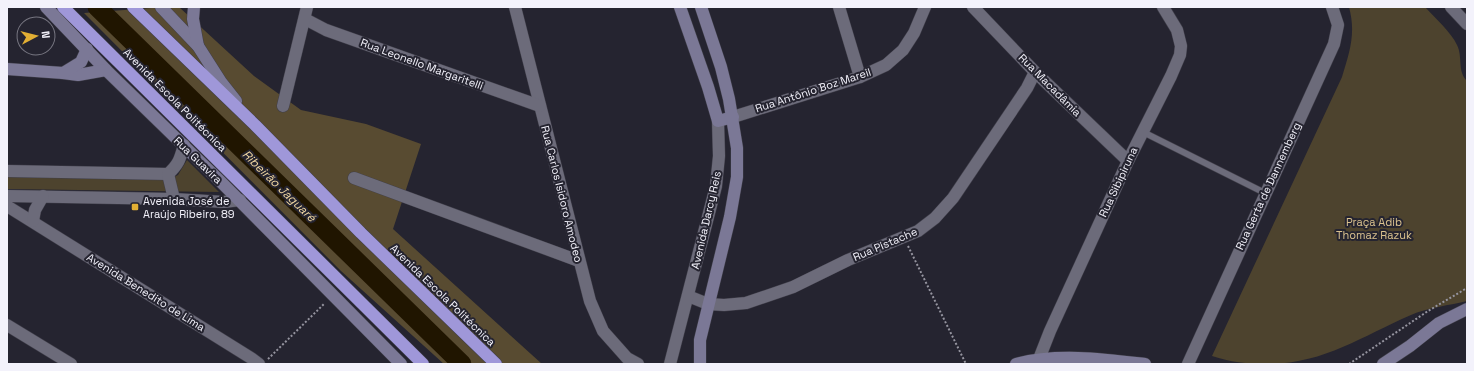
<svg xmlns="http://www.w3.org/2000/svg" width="1474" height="371" viewBox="0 0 1474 371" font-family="'Space Grotesk',sans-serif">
<rect width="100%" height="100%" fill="#252430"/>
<g fill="#4d432e">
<path d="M 1349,7 L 1425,7 C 1435,18 1451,32 1457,45 C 1463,57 1457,71 1467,81 L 1467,301 C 1451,305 1426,308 1411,315 C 1360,337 1324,364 1266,364 C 1247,364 1230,362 1212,356 L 1342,77 C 1350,51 1356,33 1349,7 Z"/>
<polygon points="187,160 219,192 7,189 7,176 170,179 178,175"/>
</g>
<polygon fill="#584b31" points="165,7 179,7 254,76 301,110 366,124 421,144 393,229 542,364 444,364 341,271 84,13"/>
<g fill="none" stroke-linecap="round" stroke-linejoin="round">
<polyline stroke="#201500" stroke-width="19" points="97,7 462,364"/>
<g stroke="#403f4a" stroke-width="7">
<polyline id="lane" points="1143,132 1265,193"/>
</g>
<g stroke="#403f4a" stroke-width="13">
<g id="street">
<polyline points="515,7 590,301 603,331 627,358 638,364"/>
<polyline points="839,7 860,77"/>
<polyline points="973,7 1035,72 1128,161"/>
<polyline points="1451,7 1467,24"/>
<polyline points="305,19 326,30 540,106"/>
<polyline points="283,106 307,7"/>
<polyline points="733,117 860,77 886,65 903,50 914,33 925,7"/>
<path d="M 7,171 L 168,174 C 179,164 180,159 184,145"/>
<polyline points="168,174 174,199"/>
<polyline points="354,178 579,261"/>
<polyline points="7,196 174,199 224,202 240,200"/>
<polyline points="7,206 251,358 259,364"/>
<polyline points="33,221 35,210 43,196"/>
<polyline points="688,296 708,304 724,305 746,303 793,287 848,260 918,231 935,218 953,198 1027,88 1035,72"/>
<polyline points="7,325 71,364"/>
<polyline points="1039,359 1050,331 1128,161 1171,76 1180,55 1181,46 1177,30 1163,7"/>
<polyline points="670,364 716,186 719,156 718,121"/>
<polyline points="1188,364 1334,44 1338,25 1332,7"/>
</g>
</g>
<g stroke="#403f4a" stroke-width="13">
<g id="secondary">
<polyline points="46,7 106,70 220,181 401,364"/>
<polyline points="161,7 198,46 221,82 236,101"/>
<polyline points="194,7 193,19 198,46"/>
<polyline points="680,7 708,87 718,121 733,117"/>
<polyline points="7,69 63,73 78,75 106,70"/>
<polyline points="63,73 81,62 87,49"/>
<polyline points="700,364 700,340 730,217 737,177 737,148 729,99 721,67 701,7"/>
<path d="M 1016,364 C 1057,353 1103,359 1145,364"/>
<polyline points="1383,364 1410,346 1439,323 1467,309"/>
</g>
</g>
<g stroke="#403f4a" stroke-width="13">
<g id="highway">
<polyline points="63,7 423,364"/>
<polyline points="133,7 255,125 361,233 496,364"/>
</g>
</g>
<g stroke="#95949f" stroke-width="2" stroke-dasharray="2 2" stroke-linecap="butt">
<polyline points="908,246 966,364"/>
<polyline points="268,359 325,303"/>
<polyline points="1349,364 1428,311 1467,288"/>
</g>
<use href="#lane" stroke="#6c6b7a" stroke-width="6"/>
<use href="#street" stroke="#6c6b7a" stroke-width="12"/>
<use href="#secondary" stroke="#7b7896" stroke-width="12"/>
<use href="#highway" stroke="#9f97d9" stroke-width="12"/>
</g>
<rect fill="#e2af34" stroke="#252430" stroke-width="1.5" x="131" y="203" width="8" height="8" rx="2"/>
<g text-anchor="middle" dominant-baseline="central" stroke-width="4" stroke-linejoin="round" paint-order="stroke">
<g font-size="11" fill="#f3f2fb" stroke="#252430">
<text transform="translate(422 64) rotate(20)">Rua Leonello Margaritelli</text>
<text transform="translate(1050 85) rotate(45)">Rua Macadâmia</text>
<text transform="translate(813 90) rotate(-18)">Rua Antônio Boz Mareil</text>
<text transform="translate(175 100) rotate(45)">Avenida Escola Politécnica</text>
<text transform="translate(198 160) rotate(44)">Rua Guavira</text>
<text transform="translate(1118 182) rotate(-65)">Rua Sibipiruna</text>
<text transform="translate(1268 186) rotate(-65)">Rua Gerta de Dannemberg</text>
<text transform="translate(562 194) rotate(76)">Rua Carlos Isidoro Amodeo</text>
<text transform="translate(706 220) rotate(-77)">Avenida Darcy Reis</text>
<text transform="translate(885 244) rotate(-23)">Rua Pistache</text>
<text transform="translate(146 292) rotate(32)">Avenida Benedito de Lima</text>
<text transform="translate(443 295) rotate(44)">Avenida Escola Politécnica</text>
</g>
<g font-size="11" fill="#f3f2fb" stroke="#252430" text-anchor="start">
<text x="143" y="201">Avenida José de<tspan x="143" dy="13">Araújo Ribeiro, 89</tspan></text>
</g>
<g font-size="11" fill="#dcc38f" stroke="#252430">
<text x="1374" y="222">Praça Adib<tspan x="1374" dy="13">Thomaz Razuk</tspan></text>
</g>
<g font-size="12" font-style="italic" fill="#f1d7a2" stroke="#252430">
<text transform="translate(279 186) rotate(44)">Ribeirão Jaguaré</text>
</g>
</g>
<rect width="1474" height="371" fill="none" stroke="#f3f2fb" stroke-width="16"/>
<g transform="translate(36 36) rotate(83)"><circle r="19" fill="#252430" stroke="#777681"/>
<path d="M0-3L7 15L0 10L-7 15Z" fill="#e2af34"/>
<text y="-6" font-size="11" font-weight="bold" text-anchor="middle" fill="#f3f2fb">N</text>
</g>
</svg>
